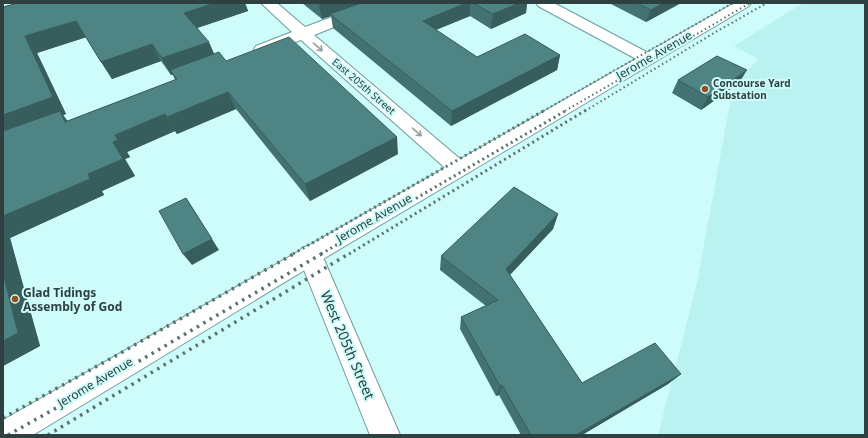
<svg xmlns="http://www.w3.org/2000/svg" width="868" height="438" viewBox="0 0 868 438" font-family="'Noto Sans',sans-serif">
<rect width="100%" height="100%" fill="#cdfcfb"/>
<polygon fill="#b9f2f1" points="803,3 865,3 865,435 658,435 697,283 730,103 737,82 758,59 734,46"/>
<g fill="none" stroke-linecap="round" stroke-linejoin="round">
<g stroke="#6f9c9b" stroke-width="2">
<g id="minor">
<polygon points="261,3 277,3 305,27 370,3 390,3 388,6 314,35 466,164 469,169 466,174 459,176 452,174 301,40 268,52 262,54 256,52 254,49 256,46 292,32"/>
<polygon points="310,245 318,248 322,255 400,435 370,435 298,255 302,248"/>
</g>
</g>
<g stroke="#6f9c9b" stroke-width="2">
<polygon id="tertiary" points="536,3 554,3 654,56 656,59 654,62 648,64 642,62 538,6"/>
</g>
<g stroke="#6f9c9b" stroke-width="2">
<polygon id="secondary" points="734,3 751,3 749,6 318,262 33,435 3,435 3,420"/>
</g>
<use href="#minor" fill="#fff" fill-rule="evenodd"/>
<use href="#tertiary" fill="#fff" fill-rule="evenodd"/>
<use href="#secondary" fill="#fff" fill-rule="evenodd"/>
<g stroke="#577271" stroke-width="2" stroke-dasharray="1.5 3" stroke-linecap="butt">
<polyline points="543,111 733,3"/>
<polyline points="565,111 750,3"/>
<polyline points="585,111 714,33 767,3"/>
</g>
<g stroke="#577271" stroke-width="3" stroke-dasharray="2 3.5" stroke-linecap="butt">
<polyline points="293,254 545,110"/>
<polyline points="321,254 567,110"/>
<polyline points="349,254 586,110"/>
</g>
<g stroke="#577271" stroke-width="3.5" stroke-dasharray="2.5 5" stroke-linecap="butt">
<polyline points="3,418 119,354 295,253"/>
<polyline points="8,435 124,370 323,253"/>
<polyline points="48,435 350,253"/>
</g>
</g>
<g fill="#437272" fill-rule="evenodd">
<path d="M 18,3 L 245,3 L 248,11 L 197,28 L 214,54 L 398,154 L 310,201 L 236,109 L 177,134 L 175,131 L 127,152 L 130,157 L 125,159 L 135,176 L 102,191 L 104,195 L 10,238 L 40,346 L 3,366 L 3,7 ZM 86,37 L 112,79 L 161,61 L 171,75 L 173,75 L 175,80 L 67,121 L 63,115 L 66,114 L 37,53 Z"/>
<polygon points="302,3 527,3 526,13 491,29 470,16 436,30 477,57 560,55 557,70 451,126 333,28 331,16 322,19"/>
<polygon points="609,3 681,3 646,22"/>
<polygon points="678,80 739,83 701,110 672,93"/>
<polygon points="558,214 553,229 510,275 582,383 681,374 668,384 582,435 521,435 499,395 496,396 460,329 461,317 486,306 440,270 441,256"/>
</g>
<g fill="#375d5c">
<polygon points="215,3 245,3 248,11 191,30 184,13"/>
<polygon points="324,3 366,3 330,14 331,16 322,19 319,5"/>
<polygon points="466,3 470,3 470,16 423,35 423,21"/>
<polygon points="519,3 527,3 526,13 491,29 493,14"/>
<polygon points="663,3 681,3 646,22 651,10"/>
<polygon points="76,21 87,37 37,53 66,114 63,115 73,128 3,137 3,115 25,36"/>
<polygon points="209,42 216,58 170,70 173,75 171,75 162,58"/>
<polygon points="152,44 161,61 112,79 101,62"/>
<polygon points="560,55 557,70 451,126 452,111"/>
<polygon points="747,70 739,83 701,110 708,97"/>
<polygon points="228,92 236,109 177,134 167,117"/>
<polygon points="165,114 175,131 127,152 130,157 125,159 135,176 102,191 104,195 10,238 40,346 3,366 3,216 88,174 113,142 115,135"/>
<polygon points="397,137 398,154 310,201 305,184"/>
<polygon points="186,198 219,250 192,265 183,254"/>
<polygon points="558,214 553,229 503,282 506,269"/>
<polygon points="681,374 668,384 582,435 576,435"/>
<polygon points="502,385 499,395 496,396 500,386"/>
</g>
<g fill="#4e8584" stroke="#375d5c">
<polygon points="18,3 215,3 184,13 209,42 162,58 152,44 101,62 76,21 25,36 53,97 3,115 3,7"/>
<polygon points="317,3 324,3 319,5"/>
<polygon points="361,3 466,3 423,21 477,57 525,34 560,55 452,111 330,14"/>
<polygon points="473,3 519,3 493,14"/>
<polygon points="637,3 663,3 651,10"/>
<polygon points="289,37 397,137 305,184 228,92 167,117 165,114 115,135 118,140 113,142 123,159 88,174 90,179 3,216 3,131 60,111 65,122 177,79 170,70 219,52 226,61"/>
<polygon points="717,56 747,70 708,97 678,80"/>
<polygon points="514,187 558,214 506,269 582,383 655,343 681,374 576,435 531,435 502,385 500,386 461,317 498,300 441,256"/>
<polygon points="186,198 212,239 183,254 159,211"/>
<polygon points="3,273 18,333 3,341"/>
</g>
<defs><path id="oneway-shaft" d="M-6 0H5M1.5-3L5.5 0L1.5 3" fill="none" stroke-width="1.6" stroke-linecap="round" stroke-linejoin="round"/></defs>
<g stroke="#96a0a0">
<use href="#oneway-shaft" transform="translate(318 47) rotate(41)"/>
<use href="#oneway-shaft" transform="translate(417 132) rotate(41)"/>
</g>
<g fill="#91511a" stroke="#cdfcfb" stroke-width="1.5">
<circle cx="705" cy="89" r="4"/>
<circle cx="15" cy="299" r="4"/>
</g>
<g text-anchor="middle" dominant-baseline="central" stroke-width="4" stroke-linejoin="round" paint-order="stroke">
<g font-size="10" font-weight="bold" fill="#2e4140" stroke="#cdfcfb" text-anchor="start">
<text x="713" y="83">Concourse Yard<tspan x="713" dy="12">Substation</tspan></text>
</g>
<g font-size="10" fill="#2e4140" stroke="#cdfcfb">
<text transform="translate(364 86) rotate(41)">East 205th Street</text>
</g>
<g font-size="12" fill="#2e4140" stroke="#cdfcfb">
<text transform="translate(654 55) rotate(-30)">Jerome Avenue</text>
<text transform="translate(374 218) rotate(-30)">Jerome Avenue</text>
<text transform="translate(95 382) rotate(-31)">Jerome Avenue</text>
</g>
<g font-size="12" font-weight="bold" fill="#2e4140" stroke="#cdfcfb" text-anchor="start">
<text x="23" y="292">Glad Tidings<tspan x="23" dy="14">Assembly of God</tspan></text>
</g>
<g font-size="14" fill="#2e4140" stroke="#cdfcfb">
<text transform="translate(348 345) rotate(67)">West 205th Street</text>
</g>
</g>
<rect width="868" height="438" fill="none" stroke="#2e4140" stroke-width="8"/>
</svg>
